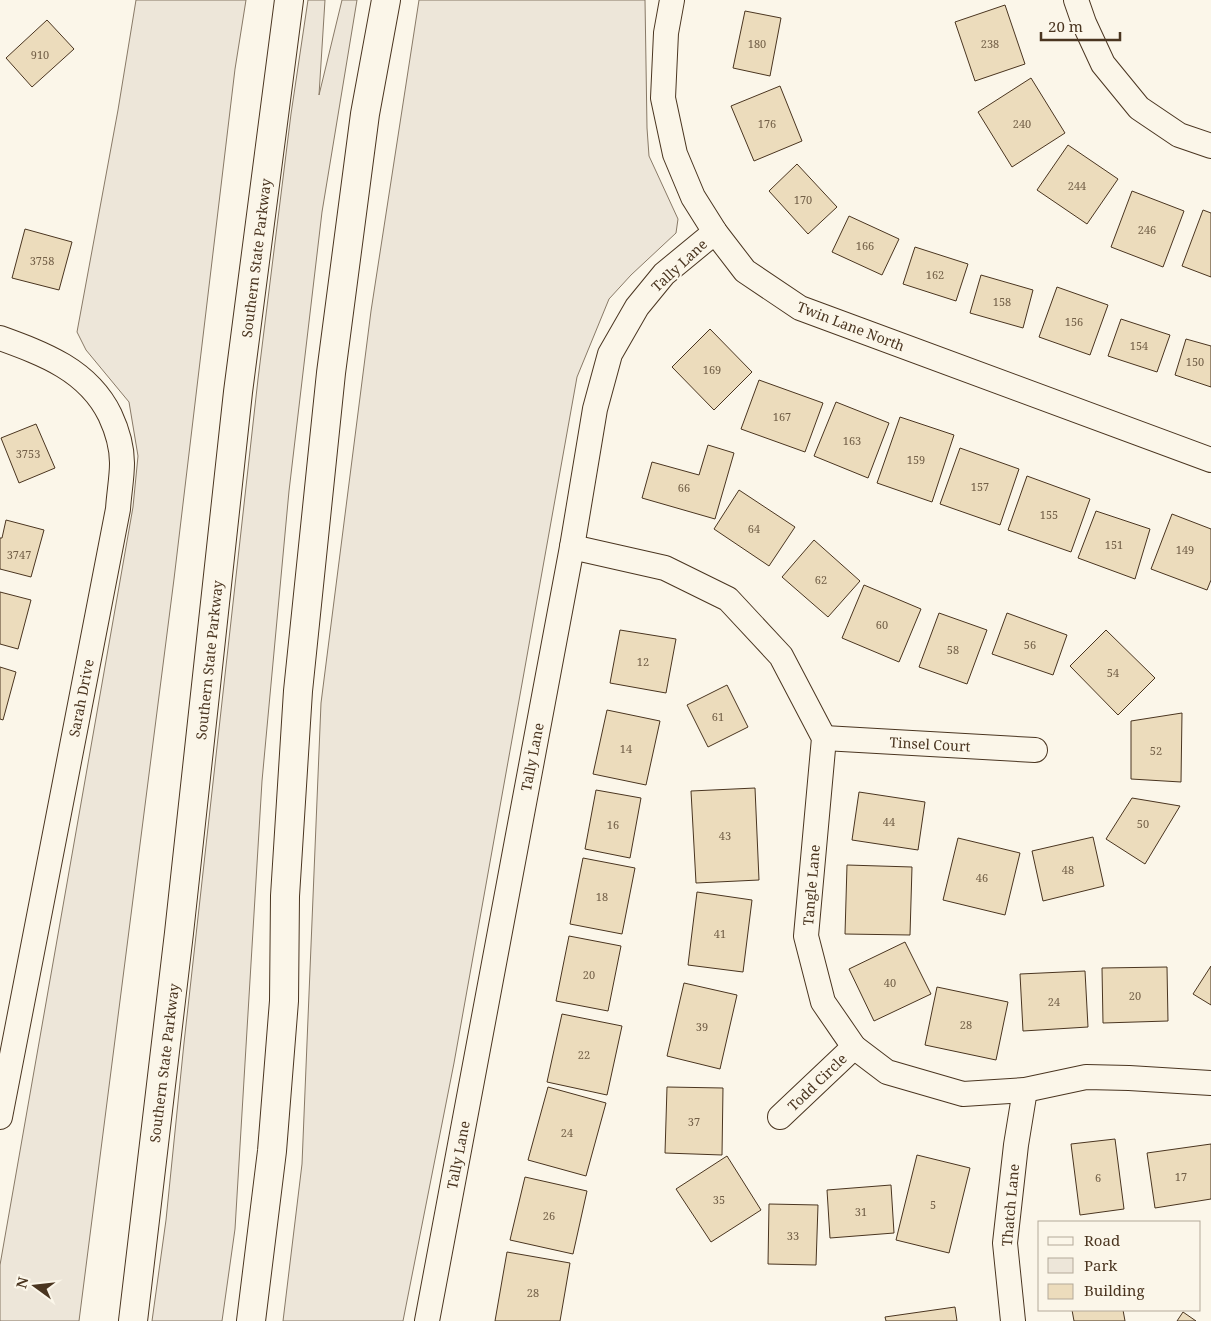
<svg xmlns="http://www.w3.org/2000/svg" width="1211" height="1321" viewBox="0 0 1211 1321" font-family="'Noto Serif',serif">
<rect width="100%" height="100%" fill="#fbf6e9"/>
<g fill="#ede6d9" stroke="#887966">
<polygon points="136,0 246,0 235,69 174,579 79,1321 0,1321 0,1265 133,507 138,456 129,402 86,350 77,332 118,110"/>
<polygon points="308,0 325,0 319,95 342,0 357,0 322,212 289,491 262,781 235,1229 222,1321 152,1321 166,1220 184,1043 258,379 291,114"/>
<polygon points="419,0 645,0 647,128 649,156 678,219 676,233 631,275 609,299 577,377 454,1063 403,1321 283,1321 302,1164 321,703 371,311"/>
</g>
<g fill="#ecdcbc" stroke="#4a3520">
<polygon points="1005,5 1025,64 975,81 955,22"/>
<polygon points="745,11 781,18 770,76 733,68"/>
<polygon points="47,20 74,49 32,87 6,58"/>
<polygon points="1031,78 1065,133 1012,167 978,112"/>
<polygon points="780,86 802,141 754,161 731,106"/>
<polygon points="1068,145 1118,179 1087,224 1037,190"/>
<polygon points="797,164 837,207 808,234 769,191"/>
<polygon points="1132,191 1184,211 1163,267 1111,247"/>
<polygon points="1203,210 1211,213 1211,277 1182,266"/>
<polygon points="849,216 899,239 882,275 832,252"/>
<polygon points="25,229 72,242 59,290 12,278"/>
<polygon points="915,247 968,264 956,301 903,284"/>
<polygon points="981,275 1033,290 1023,328 970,313"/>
<polygon points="1057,287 1108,305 1090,355 1039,337"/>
<polygon points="1121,319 1170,335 1157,372 1108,356"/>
<polygon points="710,329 752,372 714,410 672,367"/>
<polygon points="1186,339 1211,346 1211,387 1175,375"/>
<polygon points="759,380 823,403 805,452 741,429"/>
<polygon points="836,402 889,423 868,478 814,456"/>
<polygon points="900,417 954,435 932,502 877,483"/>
<polygon points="36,424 55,468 19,483 1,438"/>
<polygon points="708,445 734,453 715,519 642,498 652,462 699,475"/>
<polygon points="960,448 1019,469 1000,525 940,504"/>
<polygon points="1027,476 1090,499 1071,552 1008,530"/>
<polygon points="739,490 795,527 769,566 714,529"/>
<polygon points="1096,511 1150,529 1135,579 1078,558"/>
<polygon points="1172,514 1211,529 1211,580 1207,590 1151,569"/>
<polygon points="6,520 44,530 31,577 0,569 0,538 2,538"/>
<polygon points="814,540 860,581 828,617 782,577"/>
<polygon points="864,585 921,609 899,662 842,638"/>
<polygon points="0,592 31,600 18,649 0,644"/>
<polygon points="939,613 987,630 967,684 919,667"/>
<polygon points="1007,613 1067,635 1053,675 992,654"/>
<polygon points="620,630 676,639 666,693 610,683"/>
<polygon points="1106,630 1155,678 1118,715 1070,666"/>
<polygon points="0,667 16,672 3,720 0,719"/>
<polygon points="727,685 748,727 708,747 687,705"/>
<polygon points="607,710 660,721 646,785 593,774"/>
<polygon points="1182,713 1181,782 1131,779 1131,721"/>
<polygon points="755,788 759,880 696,883 691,791"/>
<polygon points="596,790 641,798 630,858 585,849"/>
<polygon points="859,792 925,802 918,850 852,840"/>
<polygon points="1132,798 1180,806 1145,864 1106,839"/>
<polygon points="1093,837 1104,886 1043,901 1032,851"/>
<polygon points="958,838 1020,853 1005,915 943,900"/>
<polygon points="583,858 635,868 622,934 570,924"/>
<polygon points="847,865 912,867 910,935 845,934"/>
<polygon points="697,892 752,900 743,972 688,965"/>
<polygon points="569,936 621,946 608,1011 556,1001"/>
<polygon points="905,942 931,994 874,1021 849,969"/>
<polygon points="1211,966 1211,1005 1193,994"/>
<polygon points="1167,967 1168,1021 1103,1023 1102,968"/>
<polygon points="1085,971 1088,1027 1023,1031 1020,974"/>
<polygon points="684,983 737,995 720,1069 667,1056"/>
<polygon points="937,987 1008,1002 996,1060 925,1045"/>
<polygon points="562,1014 622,1026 607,1095 547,1082"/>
<polygon points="548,1087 606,1103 586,1176 528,1160"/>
<polygon points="667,1087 723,1088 722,1155 665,1153"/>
<polygon points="1115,1139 1124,1209 1080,1215 1071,1144"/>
<polygon points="1211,1144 1211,1199 1155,1208 1147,1153"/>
<polygon points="917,1155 970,1168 949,1253 896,1240"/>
<polygon points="727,1156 761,1210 711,1242 676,1189"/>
<polygon points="525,1177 587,1191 573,1254 510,1240"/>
<polygon points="891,1185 894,1233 830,1238 827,1190"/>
<polygon points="769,1204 818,1205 816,1265 768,1264"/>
<polygon points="507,1252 570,1263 560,1321 495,1321"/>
<polygon points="955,1307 957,1321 886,1321 885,1317"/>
<polygon points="1072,1310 1123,1310 1125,1321 1074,1321"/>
<polygon points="1183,1312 1196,1321 1177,1321"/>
</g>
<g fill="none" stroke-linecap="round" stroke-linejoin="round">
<g stroke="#4a3520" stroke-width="26">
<g id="minor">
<polyline points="672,0 666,33 663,98 675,154 693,197 715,232 745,271 800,308 1211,460"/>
<polyline points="1076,0 1084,23 1103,64 1139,108 1179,135 1211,146"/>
<path d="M 0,338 C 44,354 88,370 110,415 C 117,430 122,446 122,463 C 122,478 119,493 118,509 L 0,1117"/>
<polyline points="572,547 665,568 728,599 781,656 824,738 806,936 823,1002 854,1047 887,1072 963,1094 1025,1090 1086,1077 1129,1078 1211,1083"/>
<polyline points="824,738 1035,750"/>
<polyline points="780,1117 854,1047"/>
<polyline points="427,1321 572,547 595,409 610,354 637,307 664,274 715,232"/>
<polyline points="1013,1321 1005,1243 1016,1145 1025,1090"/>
</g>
</g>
<g stroke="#4a3520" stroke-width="30">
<g id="motorway">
<polyline points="133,1321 179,933 238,392 289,0"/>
<polyline points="251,1321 272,1151 284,1001 285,896 298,691 331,373 365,114 386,0"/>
</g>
</g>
<use href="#minor" stroke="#fbf6e9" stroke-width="24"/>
<use href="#motorway" stroke="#fbf6e9" stroke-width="28"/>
</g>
<g text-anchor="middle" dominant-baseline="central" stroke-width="4" stroke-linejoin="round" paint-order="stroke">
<g font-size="11" fill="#725f47">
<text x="757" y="43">180</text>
<text x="990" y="43">238</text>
<text x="40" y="54">910</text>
<text x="767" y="123">176</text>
<text x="1022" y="123">240</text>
<text x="1077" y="185">244</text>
<text x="803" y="199">170</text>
<text x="1147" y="229">246</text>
<text x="865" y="245">166</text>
<text x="42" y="260">3758</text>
<text x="935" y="274">162</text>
<text x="1002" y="301">158</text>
<text x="1074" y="321">156</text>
<text x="1139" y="345">154</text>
<text x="1195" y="361">150</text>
<text x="712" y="369">169</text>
<text x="782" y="416">167</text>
<text x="852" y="440">163</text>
<text x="28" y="453">3753</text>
<text x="916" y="459">159</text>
<text x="980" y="486">157</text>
<text x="684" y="487">66</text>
<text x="1049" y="514">155</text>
<text x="754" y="528">64</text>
<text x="1114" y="544">151</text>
<text x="1185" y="549">149</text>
<text x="19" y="554">3747</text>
<text x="821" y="579">62</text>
<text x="882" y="624">60</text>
<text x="1030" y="644">56</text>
<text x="953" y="649">58</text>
<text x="643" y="661">12</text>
<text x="1113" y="672">54</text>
<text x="718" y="716">61</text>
<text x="626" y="748">14</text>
<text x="1156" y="750">52</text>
<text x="889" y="821">44</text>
<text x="1143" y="823">50</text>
<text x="613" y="824">16</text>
<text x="725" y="835">43</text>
<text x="1068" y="869">48</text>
<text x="982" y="877">46</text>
<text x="602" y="896">18</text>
<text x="720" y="933">41</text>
<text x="589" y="974">20</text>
<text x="890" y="982">40</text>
<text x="1135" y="995">20</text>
<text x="1054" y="1001">24</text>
<text x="966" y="1024">28</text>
<text x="702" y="1026">39</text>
<text x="584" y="1054">22</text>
<text x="694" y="1121">37</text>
<text x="567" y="1132">24</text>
<text x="1181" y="1176">17</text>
<text x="1098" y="1177">6</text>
<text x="719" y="1199">35</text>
<text x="933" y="1204">5</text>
<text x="861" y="1211">31</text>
<text x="549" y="1215">26</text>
<text x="793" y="1235">33</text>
<text x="533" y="1292">28</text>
</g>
<g font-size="14" fill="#4a3520" stroke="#fbf6e9">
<text transform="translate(256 258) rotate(-83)">Southern State Parkway</text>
<text transform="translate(679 265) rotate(-43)">Tally Lane</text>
<text transform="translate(851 326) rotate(21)">Twin Lane North</text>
<text transform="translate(209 660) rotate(-84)">Southern State Parkway</text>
<text transform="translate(81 698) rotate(-79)">Sarah Drive</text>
<text transform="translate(930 744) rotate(3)">Tinsel Court</text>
<text transform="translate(532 757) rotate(-79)">Tally Lane</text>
<text transform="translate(811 885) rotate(-85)">Tangle Lane</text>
<text transform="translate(164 1063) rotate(-83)">Southern State Parkway</text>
<text transform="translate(817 1082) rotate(-44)">Todd Circle</text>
<text transform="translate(458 1155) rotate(-79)">Tally Lane</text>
<text transform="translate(1010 1205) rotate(-85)">Thatch Lane</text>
</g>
</g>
<rect x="1038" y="1221" width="162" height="90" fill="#fbf6e9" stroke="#b4a999"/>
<rect x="1048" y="1237" width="25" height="8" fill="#fbf6e9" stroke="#b4a999"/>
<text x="1084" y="1246" font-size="15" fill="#4a3520">Road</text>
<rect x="1048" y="1258" width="25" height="15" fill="#ede6d9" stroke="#b4a999"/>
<text x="1084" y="1271" font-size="15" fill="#4a3520">Park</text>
<rect x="1048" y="1284" width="25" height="15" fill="#ecdcbc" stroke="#b4a999"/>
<text x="1084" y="1296" font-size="15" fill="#4a3520">Building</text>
<g transform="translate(35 1286) rotate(285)" stroke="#fbf6e9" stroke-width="4" paint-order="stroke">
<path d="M0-4L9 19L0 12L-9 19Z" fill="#4a3520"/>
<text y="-8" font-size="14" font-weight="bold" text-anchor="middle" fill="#4a3520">N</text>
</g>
<path d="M1041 32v8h79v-8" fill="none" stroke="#4a3520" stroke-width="2.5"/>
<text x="1048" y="32" font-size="15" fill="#4a3520" stroke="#fbf6e9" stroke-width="4" paint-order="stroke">20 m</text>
</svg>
